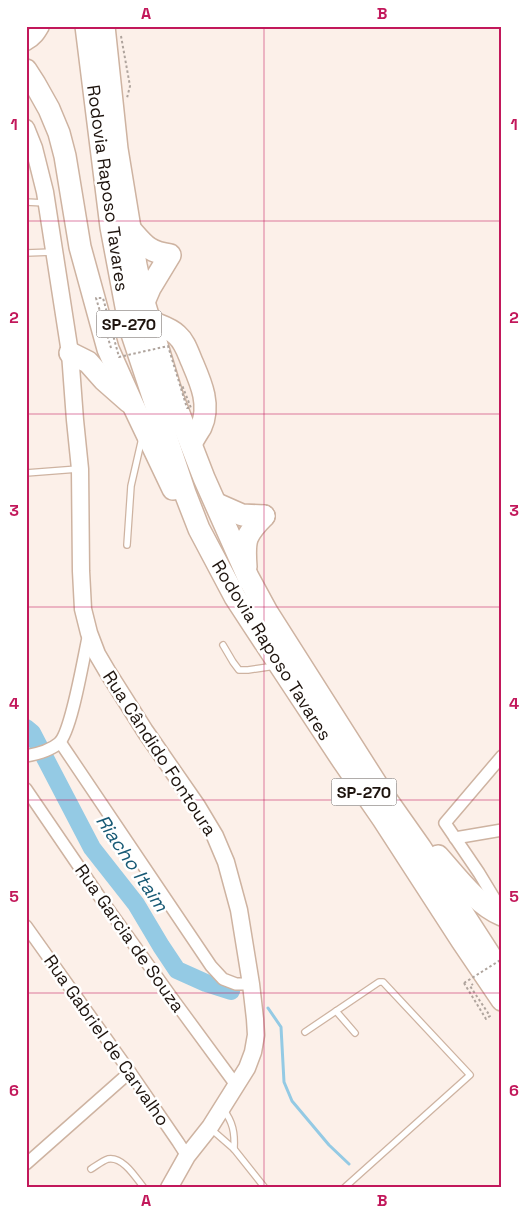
<svg xmlns="http://www.w3.org/2000/svg" width="528" height="1214" viewBox="0 0 528 1214" font-family="'Space Grotesk',sans-serif">
<rect width="100%" height="100%" fill="#fcf0e9"/>
<g fill="none" stroke-linecap="round" stroke-linejoin="round">
<polyline stroke="#94cae4" stroke-width="3" points="268,1008 281,1027 284,1082 292,1101 329,1145 349,1164"/>
<polyline stroke="#94cae4" stroke-width="18" points="26,728 32,733 92,848 136,904 161,946 177,970 206,983 231,991"/>
<g stroke="#ceb3a1" stroke-width="8">
<g id="service">
<polyline points="26,202 45,203"/>
<polyline points="26,253 53,252"/>
<polyline points="26,473 78,469"/>
<polyline points="127,545 131,486 142,438"/>
<polyline points="223,645 233,662 239,670 248,670 275,666"/>
<polyline points="336,1011 355,1033"/>
<polyline points="305,1032 379,982 383,982 470,1075 344,1188"/>
<path d="M 223,1109 C 233,1122 235,1133 234,1149"/>
<polyline points="211,1129 234,1149 265,1188"/>
<path d="M 91,1169 C 96,1166 102,1161 108,1159 C 123,1156 136,1178 144,1188"/>
</g>
</g>
<g stroke="#ceb3a1" stroke-width="14">
<g id="minor">
<polyline points="60,742 211,966 223,979 236,984 251,984"/>
<path d="M 26,756 C 37,754 51,750 59,743 C 72,731 84,654 89,633"/>
<polyline points="502,756 445,823 479,873 502,911"/>
<polyline points="26,789 99,896 175,1002 236,1085"/>
<polyline points="455,838 502,830"/>
<polyline points="26,926 130,1072 178,1142 187,1156"/>
<polyline points="26,1164 130,1072"/>
</g>
</g>
<g stroke="#ceb3a1" stroke-width="19">
<g id="secondary">
<path d="M 26,42 C 34,38 37,33 41,26"/>
<polyline points="26,128 34,148 45,192 70,353 75,420 80,469 81,571 83,609 89,633 97,654 107,671 145,731 197,806 215,836 226,862 239,910 251,984 255,1019 256,1035 253,1052 247,1068 210,1127 187,1156 169,1188"/>
</g>
</g>
<g stroke="#ceb3a1" stroke-width="24">
<g id="motorway">
<polyline points="86,26 111,227 130,328 185,493 199,529 235,597 250,620 343,761 383,819 462,941 502,1000"/>
<polyline points="104,26 117,149 136,265 144,302 173,398 204,478 248,577 267,612 384,796 420,847 502,974"/>
<polyline points="26,70 35,84 49,109 59,133 65,156 80,247 108,349 133,405 173,489"/>
<path d="M 131,230 C 145,246 149,252 170,255 L 150,288 L 144,302"/>
<path d="M 149,321 C 158,325 170,328 177,335 C 185,342 188,353 192,362 C 201,383 211,405 201,427 C 198,432 194,438 191,444"/>
<polyline points="70,353 88,362 104,380 129,402"/>
<polyline points="217,504 242,515 264,516"/>
<path d="M 246,567 C 244,540 245,535 264,516"/>
<path d="M 438,856 C 456,876 477,905 502,915"/>
</g>
</g>
<g stroke="#afa49d" stroke-width="2" stroke-dasharray="2.5 2.5" stroke-linecap="butt">
<polyline points="121,36 130,86 127,98"/>
<polyline points="464,983 486,1019 490,1016 470,986 473,984"/>
</g>
<use href="#service" stroke="#fff" stroke-width="5.5"/>
<use href="#minor" stroke="#fff" stroke-width="11"/>
<use href="#secondary" stroke="#fff" stroke-width="16"/>
<use href="#motorway" stroke="#fff" stroke-width="21"/>
<g stroke="#afa49d" stroke-width="2" stroke-dasharray="2.5 2.5" stroke-linecap="butt">
<polyline points="111,348 96,298 103,298 119,357 168,346 187,408 191,408 182,385"/>
<polyline points="464,983 502,959"/>
</g>
</g>
<path fill="none" stroke="#c2185b" stroke-width="1" stroke-opacity="0.55" d="M 264,26 L 264,1188M 26,221 L 502,221M 26,414 L 502,414M 26,607 L 502,607M 26,800 L 502,800M 26,993 L 502,993"/>
<g text-anchor="middle" dominant-baseline="central" stroke-width="5" stroke-linejoin="round" paint-order="stroke">
<g fill="#fff" stroke="#625a56" stroke-width="1">
<rect x="96.5" y="310.5" width="65" height="27" rx="4"/>
<rect x="331.5" y="778.5" width="65" height="27" rx="4"/>
</g>
<g font-size="16" font-weight="bold" fill="#1e140e">
<text x="129" y="324">SP-270</text>
<text x="364" y="792">SP-270</text>
</g>
<g font-size="18" fill="#1e140e" stroke="#fff">
<text transform="translate(108 188) rotate(82)">Rodovia Raposo Tavares</text>
<text transform="translate(272 650) rotate(58)">Rodovia Raposo Tavares</text>
<text transform="translate(160 753) rotate(57)">Rua Cândido Fontoura</text>
<text transform="translate(130 938) rotate(55)">Rua Garcia de Souza</text>
<text transform="translate(107 1040) rotate(55)">Rua Gabriel de Carvalho</text>
</g>
<g font-size="19" font-style="italic" fill="#185a75" stroke="#fff">
<text transform="translate(132 863) rotate(56)">Riacho Itaim</text>
</g>
</g>
<rect width="528" height="1214" fill="none" stroke="#ffffff" stroke-width="55"/>
<rect x="28" y="28" width="472" height="1158" fill="none" stroke="#c2185b" stroke-width="2"/>
<g font-size="16" text-anchor="middle" font-weight="bold" fill="#c2185b">
<text x="146" y="19">A</text>
<text x="382" y="19">B</text>
<text x="14" y="130">1</text>
<text x="514" y="130">1</text>
<text x="14" y="323">2</text>
<text x="514" y="323">2</text>
<text x="14" y="516">3</text>
<text x="514" y="516">3</text>
<text x="14" y="709">4</text>
<text x="514" y="709">4</text>
<text x="14" y="902">5</text>
<text x="514" y="902">5</text>
<text x="14" y="1096">6</text>
<text x="514" y="1096">6</text>
<text x="146" y="1206">A</text>
<text x="382" y="1206">B</text>
</g>
</svg>
